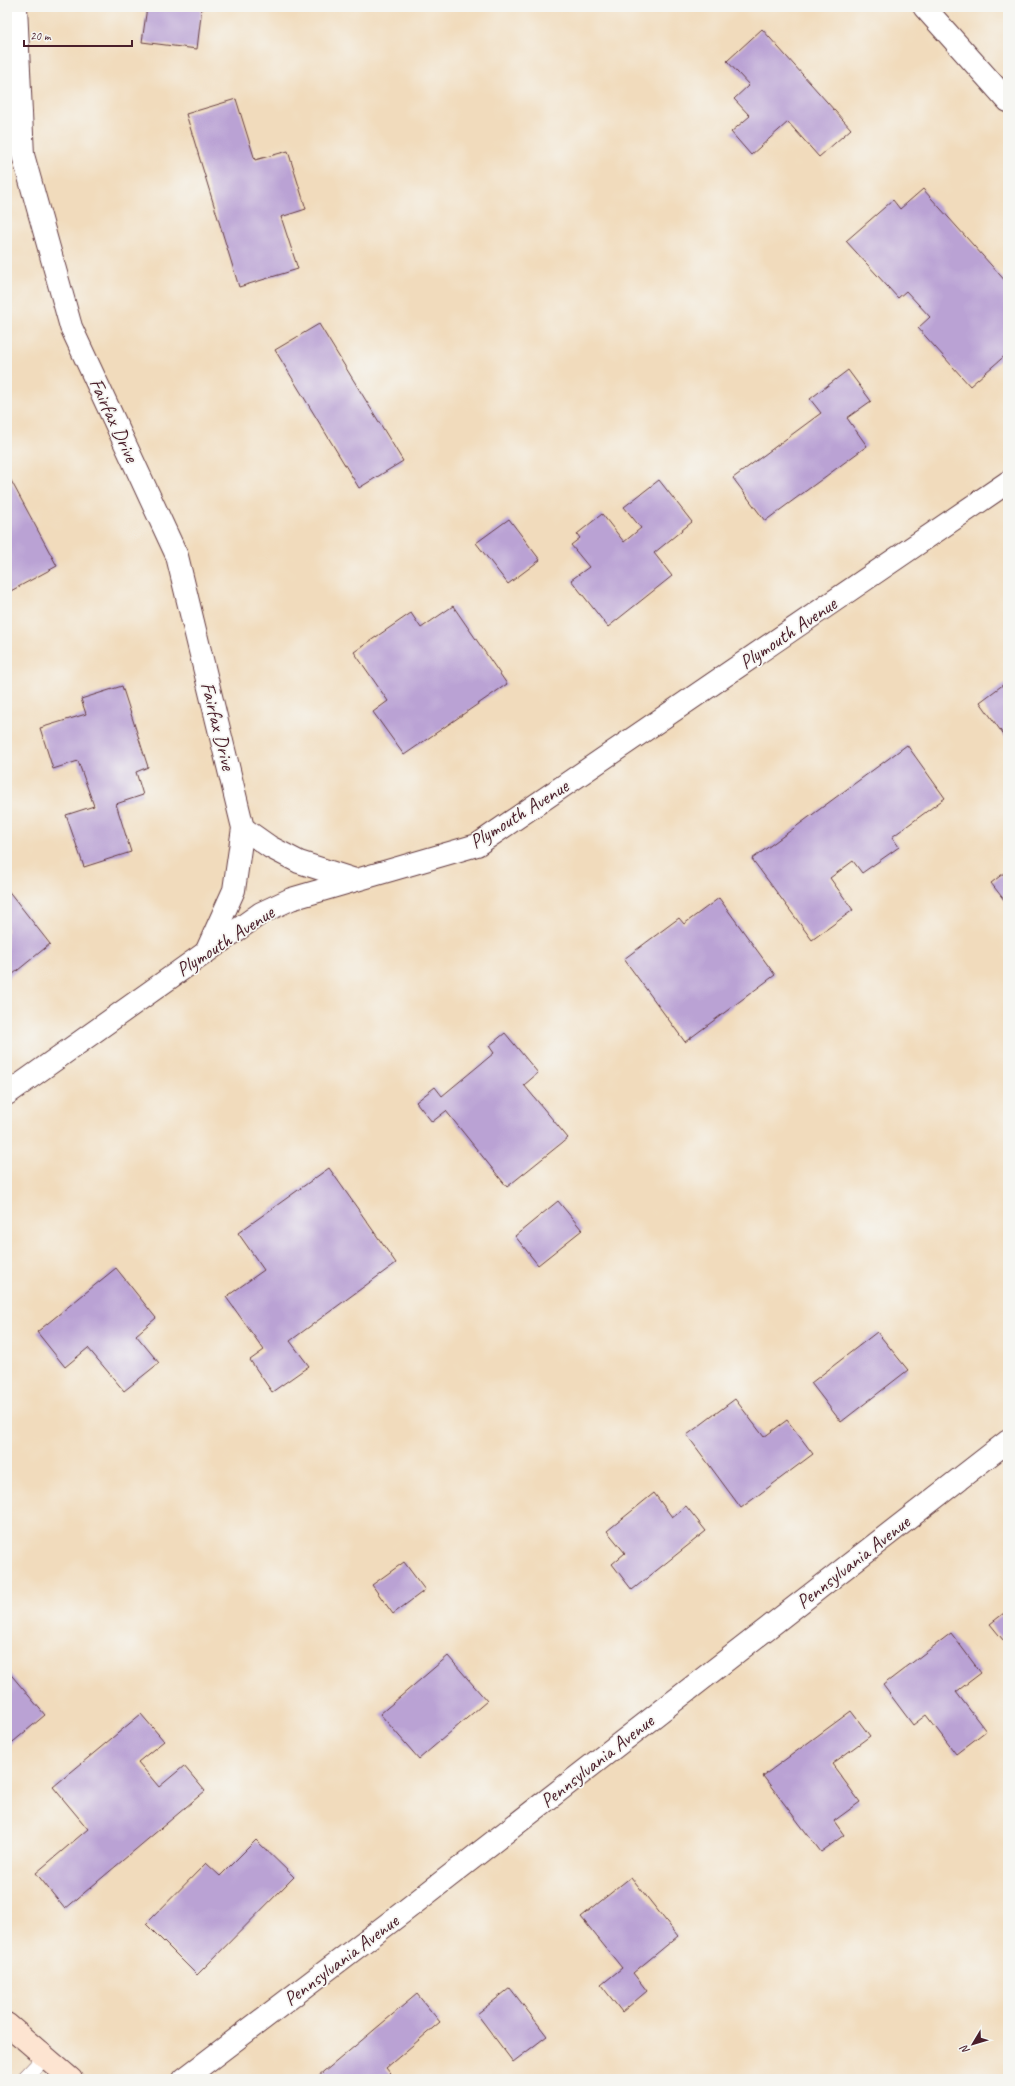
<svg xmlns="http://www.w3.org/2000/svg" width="1015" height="2086" viewBox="0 0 1015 2086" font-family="Caveat,sans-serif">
<rect width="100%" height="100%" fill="#f6f6f2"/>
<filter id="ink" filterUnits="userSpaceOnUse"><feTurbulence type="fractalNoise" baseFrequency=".025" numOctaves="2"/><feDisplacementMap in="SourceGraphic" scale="8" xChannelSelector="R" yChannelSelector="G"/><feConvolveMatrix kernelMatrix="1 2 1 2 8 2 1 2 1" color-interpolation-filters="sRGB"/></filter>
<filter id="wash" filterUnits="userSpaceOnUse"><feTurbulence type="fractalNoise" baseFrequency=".012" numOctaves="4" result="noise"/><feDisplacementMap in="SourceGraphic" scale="16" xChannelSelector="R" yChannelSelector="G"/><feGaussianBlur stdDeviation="0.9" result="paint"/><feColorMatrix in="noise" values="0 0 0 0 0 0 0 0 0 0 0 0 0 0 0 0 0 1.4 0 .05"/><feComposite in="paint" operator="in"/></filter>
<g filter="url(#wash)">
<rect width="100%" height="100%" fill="#f1dbbc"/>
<g id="blocks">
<g fill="#baa2d4">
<polygon points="147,7 202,7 197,49 142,42"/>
<polygon points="762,29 851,129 819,157 788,122 751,155 731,132 750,116 734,99 749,85 727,61"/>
<polygon points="236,99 255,160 288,151 306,209 281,217 298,269 239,287 186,114"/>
<polygon points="923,189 1008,284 1008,353 970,386 918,328 930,317 906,291 898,298 846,241 893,200 900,209"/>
<polygon points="319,324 403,461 359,488 275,350"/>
<polygon points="848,370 871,401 847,418 867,446 765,521 733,478 821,413 810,399"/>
<polygon points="7,473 57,566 7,593"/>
<polygon points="659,480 692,522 654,553 672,576 608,627 571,580 589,567 571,545 580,538 577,534 602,514 624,542 641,528 624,507"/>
<polygon points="509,519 540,560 508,584 476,543"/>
<polygon points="453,606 507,684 404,755 373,712 388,701 354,652 411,613 421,628"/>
<polygon points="1008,681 1008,741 980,702"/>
<polygon points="122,686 148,767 136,772 143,795 116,804 131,852 84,867 66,815 94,806 78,761 53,769 40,728 86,714 81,699"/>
<polygon points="907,745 945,798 892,837 899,847 862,873 853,861 830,878 853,910 812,940 752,859"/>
<polygon points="1008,870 1008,905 991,883"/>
<polygon points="7,889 50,944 7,979"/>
<polygon points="719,898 775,975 685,1042 624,959 679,918 684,924"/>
<polygon points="505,1033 538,1073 524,1085 568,1138 507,1187 446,1111 432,1122 416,1102 435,1087 442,1096 494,1053 489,1046"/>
<polygon points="329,1168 396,1263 290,1341 309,1366 272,1392 250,1360 264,1350 226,1297 264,1270 238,1233"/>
<polygon points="558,1201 582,1230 538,1265 515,1236"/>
<polygon points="116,1268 156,1318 136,1335 159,1363 124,1391 88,1348 65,1367 37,1332"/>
<polygon points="877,1332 908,1370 841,1422 811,1383"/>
<polygon points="735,1399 764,1437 787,1420 813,1454 741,1508 687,1435"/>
<polygon points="654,1493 672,1517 686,1506 706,1531 632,1590 612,1564 625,1553 607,1531"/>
<polygon points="404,1562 425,1590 393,1614 372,1585"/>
<polygon points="1008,1610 1008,1646 990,1624"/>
<polygon points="951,1633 981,1673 956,1692 986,1731 956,1754 926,1715 913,1725 883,1685"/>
<polygon points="448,1656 487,1701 419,1759 380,1714"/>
<polygon points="7,1670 45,1715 7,1747"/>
<polygon points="851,1711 870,1736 832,1764 860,1802 834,1821 844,1835 821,1852 763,1776"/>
<polygon points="141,1714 164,1741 138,1762 159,1787 184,1766 205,1791 65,1909 36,1873 88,1829 53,1787"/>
<polygon points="256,1840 294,1877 197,1975 146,1924 206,1863 220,1876"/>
<polygon points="631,1877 678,1936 633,1973 647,1991 622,2012 601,1985 622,1968 581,1917"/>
<polygon points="510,1988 547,2036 513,2062 477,2014"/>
<polygon points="417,1994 440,2022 386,2068 395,2079 320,2079 318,2077"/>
</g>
</g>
</g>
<g filter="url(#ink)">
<use href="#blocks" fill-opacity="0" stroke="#633b41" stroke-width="1"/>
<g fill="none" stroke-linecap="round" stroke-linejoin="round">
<g stroke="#633b41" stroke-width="16">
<polyline id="lane" points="24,2079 45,2057"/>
</g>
<g stroke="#633b41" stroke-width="24">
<g id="street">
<polyline points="16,7 23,155 71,327 177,556 243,828 234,890 207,950"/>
<polyline points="924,7 1008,101"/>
<polyline points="243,828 270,847 299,862 355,880"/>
<polyline points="7,1094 261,913 291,899 477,845 1008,482"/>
<polyline points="184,2079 402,1913 1008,1441"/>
</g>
</g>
<g stroke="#633b41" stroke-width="24">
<polyline id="secondary" points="7,2024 71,2079"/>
</g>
<use href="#lane" stroke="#fff" stroke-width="15"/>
<use href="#street" stroke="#fff" stroke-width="22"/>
<use href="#secondary" stroke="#fde4d1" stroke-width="22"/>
</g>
</g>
<g text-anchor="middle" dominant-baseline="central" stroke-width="3.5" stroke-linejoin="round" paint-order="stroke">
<g font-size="20" fill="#4a1f2b" stroke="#f6f6f2">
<text transform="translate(114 420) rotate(65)">Fairfax Drive</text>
<text transform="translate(788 633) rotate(-34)">Plymouth Avenue</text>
<text transform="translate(218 726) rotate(76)">Fairfax Drive</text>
<text transform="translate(519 814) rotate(-32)">Plymouth Avenue</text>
<text transform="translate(225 941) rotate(-33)">Plymouth Avenue</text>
<text transform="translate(853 1562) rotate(-38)">Pennsylvania Avenue</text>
<text transform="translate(597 1761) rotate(-38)">Pennsylvania Avenue</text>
<text transform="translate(341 1960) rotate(-37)">Pennsylvania Avenue</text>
</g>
</g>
<rect width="1015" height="2086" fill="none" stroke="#f6f6f2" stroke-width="24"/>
<g transform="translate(973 2044) rotate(232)" stroke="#f6f6f2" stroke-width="3" paint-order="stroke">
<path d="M0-3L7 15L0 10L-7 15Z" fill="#4a1f2b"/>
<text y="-6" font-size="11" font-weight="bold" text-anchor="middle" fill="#4a1f2b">N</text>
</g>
<path d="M24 40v6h108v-6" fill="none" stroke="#4a1f2b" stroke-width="2"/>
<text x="30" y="40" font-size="12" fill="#4a1f2b" stroke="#f6f6f2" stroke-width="3" paint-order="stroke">20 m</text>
</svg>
